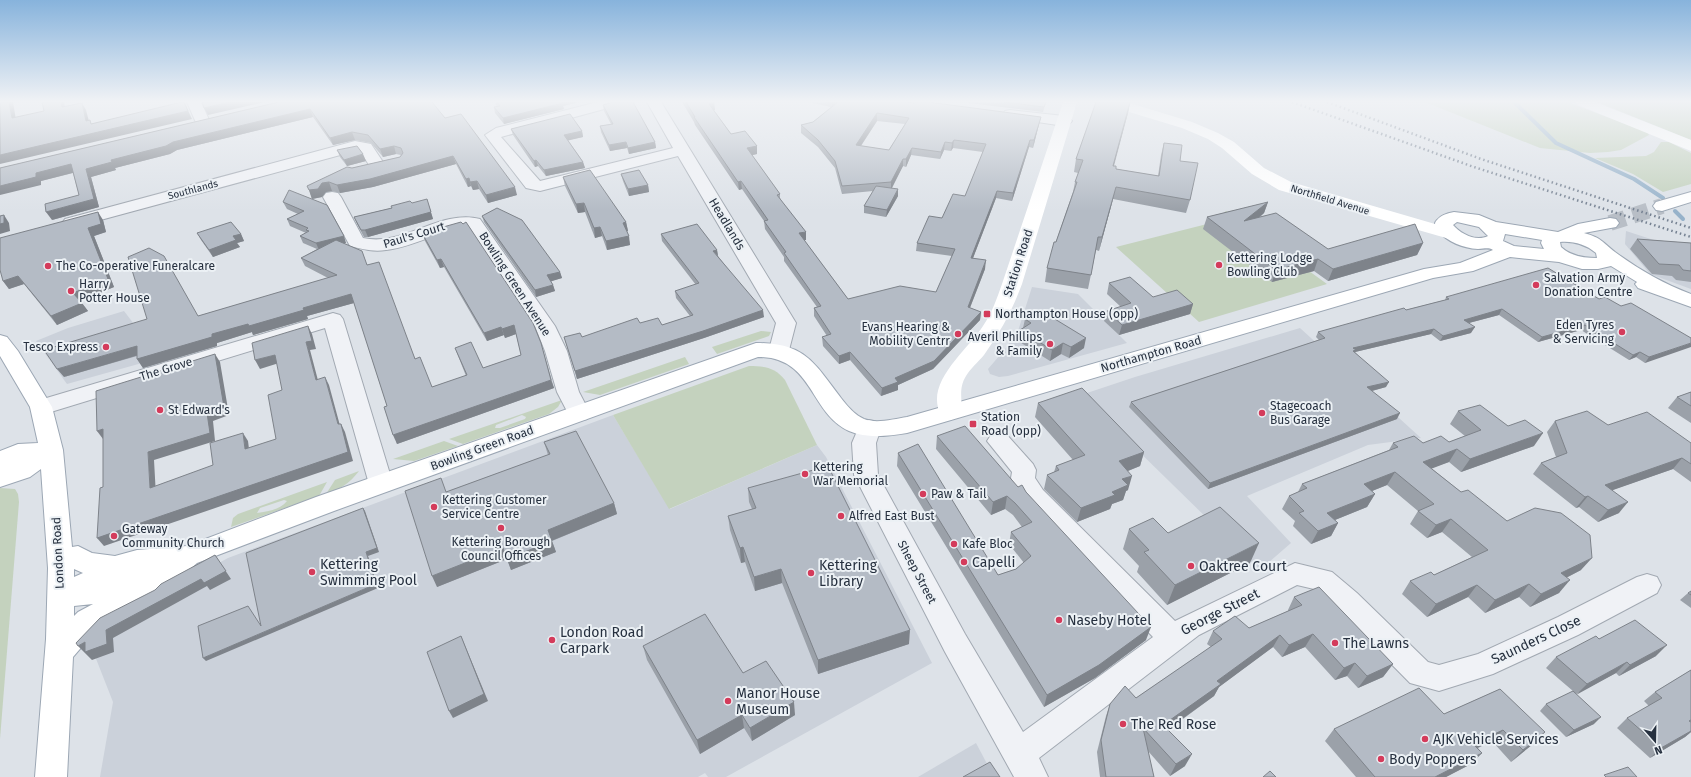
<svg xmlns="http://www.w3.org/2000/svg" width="1691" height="777" viewBox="0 0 1691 777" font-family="'Fira Sans',sans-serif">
<rect width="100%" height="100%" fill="#dde2e8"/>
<g fill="#cbd1da">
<polygon points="1626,231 1691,252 1691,289 1650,274 1625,244"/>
<polygon points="1032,287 1078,294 1127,343 1008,376 999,377 990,374 988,369 1006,348 1018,331"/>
<polygon points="124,311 140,332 142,363 67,384 36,341 68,328"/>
<polygon points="1300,328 1421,438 1368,445 1247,496 1291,543 1260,570 1081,395 1135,377"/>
<polygon points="613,415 670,509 817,445 826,457 932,663 726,777 708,777 705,773 698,777 100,777 113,702 91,646 110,622 228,558"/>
<polygon points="976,743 994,777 918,777"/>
</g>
<g fill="#c4d2be" fill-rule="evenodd">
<polygon points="1425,102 1567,102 1647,132 1649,135 1621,150 1608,152 1590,153 1540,148"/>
<polygon points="1597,102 1691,102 1691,140"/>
<polygon points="1661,142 1669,142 1691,153 1691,184 1663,192 1633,174 1595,158 1646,156 1654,152"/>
<polygon points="1226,211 1327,284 1199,322 1116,247 1211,223"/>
<polygon points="761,331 771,332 769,336 717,354 712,347"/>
<polygon points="685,357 689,364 600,395 583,392"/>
<path d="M 749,366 C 764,366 775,367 785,380 L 817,445 L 669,509 L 613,415 Z"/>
<path d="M 562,400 L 558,407 L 549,414 L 463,444 L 449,439 ZM 522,415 L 526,417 L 525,419 L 500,428 L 495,428 L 496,425 Z"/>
<polygon points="444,441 458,446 414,461 393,459"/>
<path d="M 359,471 C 349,484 340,489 326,494 L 335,480 Z"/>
<path d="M 327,482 L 319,496 L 231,527 L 233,518 L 238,514 ZM 284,500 L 287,501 C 281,509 267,512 257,513 L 260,508 Z"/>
<polygon points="0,488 15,489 18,494 19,502 0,739"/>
</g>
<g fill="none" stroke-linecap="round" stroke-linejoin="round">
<g stroke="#96b2ca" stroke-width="4">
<polyline points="1514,102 1556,143 1634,179 1663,198"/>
<polyline points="1675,211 1683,219"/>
</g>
<polyline stroke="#b8bec6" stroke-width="16" stroke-dasharray="16 8" stroke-linecap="butt" points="1610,223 1662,206"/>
<g stroke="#a2a9b2" stroke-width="2">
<g id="street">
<polygon points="187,102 201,102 210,122 207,125 197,125"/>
<polygon points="598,102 621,102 619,105 501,137 540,181 673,148 647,102 661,102 796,323 789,350 786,355 779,357 772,355 769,350 776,323 678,156 540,191 526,188 485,135 496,128"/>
<polygon points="1010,110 1064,116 1069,118 1072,121 1069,124 1064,126 1005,117 1003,114 1005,111"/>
<polygon points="355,141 371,144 385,165 383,168 377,170 371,168 360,151 355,151 71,228 65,227 62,223 65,219"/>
<path d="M 332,192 L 338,193 L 341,197 L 363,238 C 404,247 439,209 480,219 L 555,326 L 567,351 L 579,392 L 590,413 L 587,419 L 579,421 L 571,419 L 557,392 L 545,351 L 535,326 L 469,228 C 440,229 415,247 386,250 C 373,252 362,249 350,246 L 323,197 L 326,193 Z"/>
<polygon points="333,313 340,315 343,319 393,484 390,490 381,493 372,490 369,484 325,328 41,415 33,412 30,407 33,402"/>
<polygon points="869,420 877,422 881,428 876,443 878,475 965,634 1023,732 1153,637 1025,504 1011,478 1012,472 987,441 991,435 999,433 1007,435 1033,464 1036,470 1035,478 1043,490 1175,621 1295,563 1332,572 1357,593 1428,662 1439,665 1478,654 1558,617 1637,577 1647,574 1657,577 1661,585 1657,593 1578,635 1493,674 1439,691 1410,683 1337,609 1314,589 1297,585 1199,635 1039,758 1048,777 1014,777 945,652 854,475 852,443 861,422"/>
</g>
</g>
<g stroke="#9ca7b4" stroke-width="2">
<g id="primary">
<polygon points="1691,192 1691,202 1662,211 1656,210 1653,206 1656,202"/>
<path d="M 1454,212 L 1479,215 L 1496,222 L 1558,232 L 1578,224 L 1610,218 L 1616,219 L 1619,223 L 1616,227 L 1584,233 C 1602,238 1602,242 1615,252 C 1638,269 1664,284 1691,294 L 1691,307 L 1638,288 L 1635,284 L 1637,282 L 1611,266 L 1598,269 L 1582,269 L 1559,262 L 1510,257 L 1473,271 L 1433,278 L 907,433 C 888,436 868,439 849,431 C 809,413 814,357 758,357 L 334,511 L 197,563 L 160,596 L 98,628 L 73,657 L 67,777 L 35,777 L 46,639 L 48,568 L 41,469 L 30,477 L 0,487 L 0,469 L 6,467 L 0,469 L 0,451 L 18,444 L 38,443 L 30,407 L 0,356 L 0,335 L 7,337 L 18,351 L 52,407 L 63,450 L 72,547 L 78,546 L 92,553 L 115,556 L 137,550 L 187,546 L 316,497 L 756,343 C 806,343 814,363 841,398 C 847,406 855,415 864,419 C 876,424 894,419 907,417 L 1424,269 L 1460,263 L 1493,250 C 1488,247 1484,249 1478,249 C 1463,248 1448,242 1438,231 C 1436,227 1433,224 1437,220 C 1441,215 1448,213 1454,212 ZM 1457,222 L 1479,227 L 1488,236 C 1476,242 1461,234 1453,225 ZM 1505,234 L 1542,240 L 1541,243 L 1544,249 L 1514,246 L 1503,241 ZM 1560,242 C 1574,241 1585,244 1596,253 L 1597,258 C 1583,258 1571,256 1561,247 ZM 74,569 L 83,573 L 74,577 ZM 93,604 L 78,612 L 74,616 L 74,606 Z"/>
</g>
</g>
<use href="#street" fill="#f0f2f6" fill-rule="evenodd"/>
<g fill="#fff" fill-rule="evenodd">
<path d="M 1063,102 L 1077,102 L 1022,284 C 1011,313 1002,329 984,355 C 978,362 970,369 966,376 C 956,392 966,405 958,417 L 950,420 L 942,417 C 922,384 967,351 983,326 C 992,313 997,298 1002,284 Z"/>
<polygon points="1104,102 1126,102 1192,122 1218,133 1234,142 1264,168 1291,182 1459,231 1462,235 1459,239 1453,240 1279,190 1252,174 1222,148 1208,139 1182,128 1106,105"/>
<polygon points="1576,102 1595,102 1691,140 1691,151 1578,105"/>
</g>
<use href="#primary" fill="#fff" fill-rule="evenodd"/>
<g stroke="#768292" stroke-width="2.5" stroke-dasharray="1.5 3" stroke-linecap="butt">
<polyline points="1292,102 1474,167 1691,237"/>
<polyline points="1327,102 1481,159 1691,228"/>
</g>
</g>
<g fill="#9ba1a9" fill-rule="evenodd">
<polygon points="279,102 445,118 517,195 488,203 479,189 473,190 471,186 468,187 456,164 373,187 340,193 332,191 326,192 322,197 312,199 309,190 352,168 400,157 401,155 396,154 383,157 371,143 355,140 333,145 313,117 177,150 170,154 115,168 116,170 91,177 99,207 52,220 79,195 73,173 41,181 41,185 0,168"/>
<polygon points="495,102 579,102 563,106 564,109 504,124 495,113 494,107 497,106 496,105"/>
<path d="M 682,102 L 714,102 L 715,110 L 714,110 L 731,134 L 757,146 L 757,154 L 752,155 L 780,194 L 780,198 L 806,240 L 804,240 L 848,299 L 936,292 L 952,256 L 916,251 L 917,243 L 965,196 L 983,152 L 953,148 L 951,151 L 944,150 L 940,159 L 911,155 L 906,167 L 903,166 L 891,188 L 898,189 L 898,196 L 886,217 L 864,213 L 864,206 L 873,191 L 842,194 L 835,168 L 818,147 L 801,133 L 801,125 L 813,122 L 831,107 L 808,102 L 905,102 L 1041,117 L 1039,124 L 1033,148 L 1029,147 L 1012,201 L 996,198 L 973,258 L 985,269 L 970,308 L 981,312 L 980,320 L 933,369 L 898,385 L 898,390 L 881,396 L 850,360 L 839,364 L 823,346 L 822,337 L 827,336 L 814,316 L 814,308 L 817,307 L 784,261 L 784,257 L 765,229 L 764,221 L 742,189 L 739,190 L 695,125 L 694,122 ZM 877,121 L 905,124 L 889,150 L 861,146 Z"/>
<polygon points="960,102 1046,102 1043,112"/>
<polygon points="1130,102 1128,113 1114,166 1116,169 1158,176 1161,155 1164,143 1180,161 1190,200 1186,213 1113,199 1099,251 1096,250 1088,289 1045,282 1047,268 1073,192 1075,182 1078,173 1074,172 1076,159"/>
<polygon points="603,105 655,142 656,148 629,154 627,148 610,151 601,132 600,126 611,124 604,111"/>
<polygon points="511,129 582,131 583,137 568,140 583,162 585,168 546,176 538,166 535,167 513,135"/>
<polygon points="337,150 366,161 347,166 340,157"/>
<polygon points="621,174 648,185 649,192 629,196 623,181"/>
<polygon points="563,177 626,222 628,231 627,231 630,245 607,250 602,236 595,238 585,212 578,213 565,186"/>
<polygon points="289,190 346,243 344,243 367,265 415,359 432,387 466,376 455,348 483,368 521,355 516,334 505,338 504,335 487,341 444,267 440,268 425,241 422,233 541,343 554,388 397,444 387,406 354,303 307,316 308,319 253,335 252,332 217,343 217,346 143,368 137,359 137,356 64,377 198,316 328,278 305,266 301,258 317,249 303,243 300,236 306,233 290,226 287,219 298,214 287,209 283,202"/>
<polygon points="1268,202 1264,213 1259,218 1328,249 1423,243 1417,255 1328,281 1314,271 1272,282 1203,229 1207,217"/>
<polygon points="412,203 429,206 433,219 368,237 364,237 357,224 354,217"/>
<polygon points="482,216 560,272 562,278 551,281 553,285 555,291 536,297 484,222"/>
<polygon points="103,220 106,232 94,236 114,287 80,301 88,311 57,325 24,284 9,289 3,281"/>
<polygon points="197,233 241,234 244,241 237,243 240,247 213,257 201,240"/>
<polygon points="661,234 717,250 718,256 764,317 704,338 577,379 564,337 582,337 640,323 662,325 690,316 676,298 675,291 696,285 662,241"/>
<polygon points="1637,239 1691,243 1691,282 1676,280 1672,276 1652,274 1630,249"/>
<polygon points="1109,283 1153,297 1193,304 1190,314 1119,335 1104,321 1107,311 1121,307 1107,294"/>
<polygon points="1446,297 1599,299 1621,306 1691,338 1645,363 1636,357 1629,360 1581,330 1538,342 1499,315 1469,323 1471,333 1440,341 1431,334 1355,352 1386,387 1372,391 1397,419 1208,489 1129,407 1131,402 1319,340 1316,337 1318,332 1445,300"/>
<polygon points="1025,319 1084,348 1069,358 1061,354 1050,361 1018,341 1020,330 1023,328"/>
<polygon points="1691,392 1691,423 1668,408 1677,397"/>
<polygon points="1038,403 1144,452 1140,466 1128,471 1128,490 1126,491 1123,500 1112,504 1110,509 1077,522 1044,489 1047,475 1054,472 1056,466 1073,460 1035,417"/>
<polygon points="1458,411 1508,426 1534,446 1461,472 1449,462 1431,468 1461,492 1507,521 1581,570 1566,578 1559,593 1530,607 1519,597 1485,613 1468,597 1427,617 1402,594 1410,581 1434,575 1472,557 1442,532 1427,538 1410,524 1418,511 1387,485 1372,491 1375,494 1367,507 1335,520 1338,523 1331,536 1311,544 1293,526 1295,521 1282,509 1289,496 1298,492 1302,484 1389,450 1393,443 1423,443 1449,442 1465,436 1450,424"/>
<polygon points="1555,421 1608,425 1691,443 1691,482 1673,469 1612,490 1619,513 1598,522 1579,507 1576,508 1533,474 1541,463 1556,457 1547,432"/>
<polygon points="937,436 1026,492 1146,640 1095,678 1044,707 897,466 898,453 998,575 1016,569 1024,563 1009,544 1011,532 1022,527 1013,515 1005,509 991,515 936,449"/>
<polygon points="544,442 614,503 617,514 552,541 556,552 511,570 507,559 437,587 446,492 548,455"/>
<polygon points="748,488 909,644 818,674 782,583 755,591 745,562 741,563 730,530 728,516 752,509 749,502"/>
<polygon points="1129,529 1168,533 1250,563 1167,605 1137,572 1139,566 1123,549"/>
<polygon points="1691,591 1691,608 1680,600 1688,593"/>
<polygon points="1294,597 1393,664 1383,677 1358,688 1347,676 1335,680 1305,647 1282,657 1273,647 1219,687 1214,696 1168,730 1185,766 1170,776 1148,751 1154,777 1100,777 1097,752 1106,716 1110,704 1136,698 1211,647 1207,644 1213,631 1249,628 1288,611 1288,610"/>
<polygon points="1599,639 1656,656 1619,676 1616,673 1576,694 1594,724 1566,737 1540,711 1546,704 1573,691 1546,668 1556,657"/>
<polygon points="643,646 743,673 795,715 752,741 744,728 700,754 647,660"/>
<polygon points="1691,670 1691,732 1685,737 1650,758 1617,728 1627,718 1649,706 1644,701 1655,692"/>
<polygon points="1500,689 1533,744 1511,762 1492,741 1478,748 1482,753 1471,764 1446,777 1356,777 1325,741 1334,729 1444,714"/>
</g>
<g fill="#7e838a">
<polygon points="9,102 13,102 17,126 12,118"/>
<polygon points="61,102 64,102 66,115 62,107"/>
<polygon points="184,102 192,119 0,164 0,155"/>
<polygon points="230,102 265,102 208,115 204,108"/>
<polygon points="561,102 579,102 563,106 564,109 504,124 503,118"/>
<polygon points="834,102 840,102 832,107 832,103"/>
<polygon points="1130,102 1128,113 1110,178 1113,166"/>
<polygon points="82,103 86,110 91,129 86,121"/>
<polygon points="714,103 715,110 710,111 709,104"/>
<polygon points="310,109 313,117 177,150 170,154 115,168 116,170 91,177 99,207 52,220 46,212 94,199 86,169 111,160 173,142"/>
<polygon points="877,113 877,121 856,153 856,145"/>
<polygon points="1041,117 1039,124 1033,148 1034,140"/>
<polygon points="582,131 583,137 566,141 564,135"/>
<polygon points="352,132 355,140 333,145 330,138"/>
<polygon points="954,140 953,148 951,151 952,143"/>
<polygon points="1030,140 1029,147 1012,201 1013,193"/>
<polygon points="626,142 627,148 610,151 609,145"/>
<polygon points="655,142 656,148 629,154 628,148"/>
<polygon points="945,142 944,150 940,159 941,152"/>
<polygon points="394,146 396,154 383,157 380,149"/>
<polygon points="757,146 757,154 748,156 747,148"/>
<polygon points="912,148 911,155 906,167 906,159"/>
<polygon points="363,154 366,161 347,166 344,160"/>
<polygon points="453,156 456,164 373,187 340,193 337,185"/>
<polygon points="903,159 903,166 891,190 891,182"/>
<polygon points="536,160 538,166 535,167 534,161"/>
<polygon points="583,162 585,168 546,176 544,170"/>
<polygon points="71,164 76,172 41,181 41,185 0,195 0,186 36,173"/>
<polygon points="469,178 471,186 468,187 466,179"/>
<polygon points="477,181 479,189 473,190 470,182"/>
<polygon points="741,181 742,189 739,190 738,182"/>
<polygon points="329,182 332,191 326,192 322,197 312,199 309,190 322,183"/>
<polygon points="648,185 649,192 629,196 628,189"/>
<polygon points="515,187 517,195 488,203 486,195"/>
<polygon points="1116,187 1113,199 1099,251 1102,237"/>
<polygon points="898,189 898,196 886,217 887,210"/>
<polygon points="997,191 996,198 970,266 971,258"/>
<polygon points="427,199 433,219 368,237 365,230"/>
<polygon points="1268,202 1264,213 1240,233 1244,221"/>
<polygon points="584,203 585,212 578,213 576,204"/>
<polygon points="98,212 103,220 106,232 94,236 114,287 78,302 73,293 88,228"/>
<polygon points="4,215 9,223 10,231 0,234 0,224"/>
<polygon points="626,222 628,231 625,232 623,223"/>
<polygon points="600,227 602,236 595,238 594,228"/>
<polygon points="806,232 806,240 799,241 799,233"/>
<polygon points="241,234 244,241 237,243 240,247 213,257 209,250 233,236"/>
<polygon points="344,236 346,243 319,250 316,243"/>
<polygon points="629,236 630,245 607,250 606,241"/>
<polygon points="1423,243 1417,255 1328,281 1333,269"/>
<polygon points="717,250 718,256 713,251"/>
<polygon points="441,259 444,267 440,268 437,260"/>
<polygon points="1318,259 1314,271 1272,282 1276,270"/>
<polygon points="986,260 985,269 967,315 968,307"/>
<polygon points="560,272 562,278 549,282 547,275"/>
<polygon points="18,276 24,284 9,289 3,281"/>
<polygon points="553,285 555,291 536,297 535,290"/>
<polygon points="351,294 354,303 307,316 308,319 253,335 252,332 217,343 217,346 143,368 137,359 212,334"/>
<polygon points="82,303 88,311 57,325 51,316"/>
<polygon points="1193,304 1190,314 1119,335 1122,325"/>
<polygon points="1502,309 1499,315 1461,325 1464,320"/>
<polygon points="763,310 764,317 704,338 577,379 575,371"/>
<polygon points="981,312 980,320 933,369 898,385 898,390 881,396 882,388"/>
<polygon points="514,325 516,334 505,338 502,329"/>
<polygon points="1585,325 1581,330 1538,342 1542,337"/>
<polygon points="308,326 312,334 316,349 310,350 320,388 316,380 306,342"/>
<polygon points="501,327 504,335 487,341 484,333"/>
<polygon points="1475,327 1471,333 1440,341 1443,336"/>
<polygon points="1434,329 1431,334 1355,352 1351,356 1353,348"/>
<polygon points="1086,338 1084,348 1069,358 1071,347"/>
<polygon points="1063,343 1061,354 1050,361 1052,350"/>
<polygon points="1691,343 1691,347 1645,363 1649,357"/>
<polygon points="137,346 142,354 64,377 57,369"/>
<polygon points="850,352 850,360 839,364 839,356"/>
<polygon points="1640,352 1636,357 1629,360 1633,355"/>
<polygon points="215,354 220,362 229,415 213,421 215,441 154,460 156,496 150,488 148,452 207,413"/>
<polygon points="275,355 279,363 260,369 255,360"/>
<polygon points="325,377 329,385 342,433 338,424"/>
<polygon points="551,380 554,388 397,444 393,435"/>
<polygon points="1389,382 1386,387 1364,393 1367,387"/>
<polygon points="1400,413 1397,419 1208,489 1210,483"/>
<polygon points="341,424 345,432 353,461 104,546 97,538"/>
<polygon points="103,429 103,439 97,431"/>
<polygon points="243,433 248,441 250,457 245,449"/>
<polygon points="1543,433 1534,446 1461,472 1470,459"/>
<polygon points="1457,449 1449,462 1415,475 1423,462"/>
<polygon points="1144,452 1140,466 1115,476 1119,461"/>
<polygon points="1682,458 1673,469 1596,496 1605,485"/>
<polygon points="1395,472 1387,485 1357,497 1364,484"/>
<polygon points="1132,476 1128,490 1126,491 1123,500 1112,504 1110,509 1077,522 1081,508 1112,492 1122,479"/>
<polygon points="1375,494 1367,507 1320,526 1327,513"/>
<polygon points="1007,496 1005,509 991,515 993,502"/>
<polygon points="1588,496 1579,507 1576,508 1585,497"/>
<polygon points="1628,502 1619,513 1598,522 1608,510"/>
<polygon points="614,503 617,514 551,541 548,530"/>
<polygon points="363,508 365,511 379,552 368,556 378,588 206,661 203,658 376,584 366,552"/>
<polygon points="1451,519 1442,532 1427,538 1436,525"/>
<polygon points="1338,523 1331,536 1311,544 1318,531"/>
<polygon points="552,541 556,552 511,570 507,559"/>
<polygon points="1259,543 1250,563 1167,605 1175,585"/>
<polygon points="743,547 745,562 741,563 740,548"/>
<polygon points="503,548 507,559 437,587 432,576"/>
<polygon points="215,555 231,579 210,590 207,586 113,638 114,652 92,660 78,646 106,630"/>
<polygon points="1592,558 1581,570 1550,586 1561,573"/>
<polygon points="781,569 782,583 755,591 754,577"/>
<polygon points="1570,580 1559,593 1530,607 1541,594"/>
<polygon points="1529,584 1519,597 1485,613 1495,600"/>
<polygon points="1477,585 1468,597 1427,617 1436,604"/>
<polygon points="1151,627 1146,640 1095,678 1044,707 1047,695"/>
<polygon points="910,630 909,644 818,674 818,660"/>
<polygon points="1313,634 1305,647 1282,657 1289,645"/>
<polygon points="1280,635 1273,647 1219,687 1214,696 1157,737 1163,725 1217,681"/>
<polygon points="461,636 488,701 453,718 449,711"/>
<polygon points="1667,645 1656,656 1619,676 1630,665"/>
<polygon points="1627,662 1616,673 1576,695 1587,684"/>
<polygon points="1355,663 1347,676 1335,680 1344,668"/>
<polygon points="1393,664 1383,677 1358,688 1367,676"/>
<polygon points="794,702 795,715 752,741 750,728"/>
<polygon points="742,715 744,728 700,754 697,740"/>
<polygon points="1601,717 1594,724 1566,737 1574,730"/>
<polygon points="1503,730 1492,741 1462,755 1473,744"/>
<polygon points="1691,731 1691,732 1685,737 1650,758 1661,748"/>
<polygon points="1545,732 1533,744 1511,762 1523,750"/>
<polygon points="1482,753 1471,764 1446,777 1435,777"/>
<polygon points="1192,754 1185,766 1170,776 1176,764"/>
</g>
<g fill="#b4bbc5" stroke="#7e838a" fill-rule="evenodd">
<polygon points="0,102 9,102 12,118 44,111 42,102 61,102 62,107 82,103 86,121 90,120 91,124 182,102 184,102 188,111 0,155"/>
<polygon points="202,102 230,102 204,108"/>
<polygon points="279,102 432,102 445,118 461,114 515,187 486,195 477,181 470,182 469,178 466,179 453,156 370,179 337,185 329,182 322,183 318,189 309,190 307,186 347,167 352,168 400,157 403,153 401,148 394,146 380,149 368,135 352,132 330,138 310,109 173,142 166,146 111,160 112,162 86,169 94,199 46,212 45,204 79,195 71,164 36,173 36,177 0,186 0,168"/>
<polygon points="497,102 562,102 563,103 503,118 494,107 500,106"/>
<polygon points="613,102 633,102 655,142 628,148 626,142 609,145 600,126 613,124 603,105"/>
<path d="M 686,102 L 714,102 L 714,103 L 709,104 L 731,134 L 745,131 L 757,146 L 747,148 L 780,194 L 777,195 L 806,232 L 799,233 L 848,299 L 900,286 L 936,292 L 955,249 L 917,243 L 929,216 L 942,218 L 953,194 L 965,196 L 986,144 L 954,140 L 952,143 L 945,142 L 941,152 L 912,148 L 906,159 L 903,159 L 891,182 L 842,186 L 835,161 L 818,140 L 801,125 L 813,122 L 838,102 L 905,102 L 915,103 L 915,102 L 928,102 L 1041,117 L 1034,140 L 1030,140 L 1013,193 L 997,191 L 971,258 L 986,260 L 968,307 L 981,312 L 934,361 L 895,378 L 898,382 L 882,388 L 850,352 L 839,356 L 822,337 L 831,334 L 814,308 L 821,306 L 784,253 L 786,252 L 764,221 L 768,220 L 741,181 L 738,182 L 694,117 L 695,117 ZM 877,113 L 909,118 L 889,150 L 856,145 Z"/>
<polygon points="825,102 834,102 832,103"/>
<polygon points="1004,102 1046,102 1044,107"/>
<polygon points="1096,102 1130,102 1113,166 1116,166 1116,169 1159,176 1164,143 1182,145 1180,161 1198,163 1190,200 1116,187 1102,237 1098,237 1091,275 1047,268 1054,242 1056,242 1077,182 1075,182 1083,160 1076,159"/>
<polygon points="570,114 582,131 564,135 583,162 544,170 536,160 534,161 511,129"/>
<polygon points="357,146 363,154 344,160 337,150"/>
<polygon points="590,170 626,222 623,223 629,236 606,241 600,227 594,228 584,203 576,204 563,177"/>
<polygon points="639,170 648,185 628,189 621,174"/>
<polygon points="876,186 898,189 887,210 864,206"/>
<polygon points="289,190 327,205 344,236 316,243 300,236 309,231 306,230 308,228 287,219 304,211 283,202"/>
<polygon points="427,199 431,212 365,230 361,230 354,217 392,208 391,206 410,201 412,203"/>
<polygon points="1268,202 1244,221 1276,213 1328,249 1415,224 1423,243 1333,269 1318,259 1276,270 1207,217"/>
<polygon points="497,208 522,220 560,272 547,275 553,285 535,290 482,216"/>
<polygon points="98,212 101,224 88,228 108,279 73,293 82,303 51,316 18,276 3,281 0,270 0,238"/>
<polygon points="4,215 4,223 0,224 0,216"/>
<polygon points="231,222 241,234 233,236 236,240 209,250 197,233"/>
<polygon points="461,222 463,224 466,222 533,323 541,343 551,380 393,435 384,407 387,406 351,294 303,308 304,310 249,326 248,324 212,334 212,337 137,359 137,346 57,369 44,350 147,319 128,257 149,248 164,256 198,316 337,275 301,258 336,240 362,251 367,265 379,262 415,359 420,357 432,387 467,375 455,348 471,342 483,368 521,355 514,325 502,329 501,327 484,333 441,259 437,260 422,233"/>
<polygon points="697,224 717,250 713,251 763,310 703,331 575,371 564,337 580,333 582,337 637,318 640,323 658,318 662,325 693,315 675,291 699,283 661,234"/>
<polygon points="1637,239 1691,243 1691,271 1683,270 1679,265 1659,264"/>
<polygon points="1548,268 1599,299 1605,297 1621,306 1631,303 1691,338 1691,343 1649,357 1640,352 1633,355 1585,325 1542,337 1502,309 1464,320 1475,327 1443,336 1434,329 1353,348 1356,350 1353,351 1389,382 1367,387 1400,413 1210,483 1131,402 1325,338 1318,332 1404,308 1406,310 1449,299 1446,297"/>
<polygon points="1130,277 1153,297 1177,290 1193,304 1122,325 1107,311 1131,303 1109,283"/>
<polygon points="1040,310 1086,338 1071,347 1063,343 1052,350 1020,330 1031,323 1025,319"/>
<polygon points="308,326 312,341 306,342 316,380 325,377 338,424 341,424 348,452 97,538 100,488 103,487 103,429 97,431 96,391 215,354 224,407 207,413 210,433 148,452 150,488 213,465 210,443 243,433 245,449 276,439 268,395 282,390 275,355 255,360 252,343"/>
<polygon points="1082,388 1144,452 1119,461 1132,476 1122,479 1128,485 1112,492 1115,495 1081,508 1047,475 1059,470 1056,466 1085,455 1038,403"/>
<polygon points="1691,392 1691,406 1677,397"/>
<polygon points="1480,405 1508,426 1525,420 1543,433 1470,459 1457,449 1423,462 1461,492 1468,490 1507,521 1535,508 1561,513 1590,535 1592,558 1561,573 1570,580 1541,594 1529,584 1495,600 1477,585 1436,604 1410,581 1431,572 1434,575 1488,550 1451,519 1436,525 1418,511 1434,504 1395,472 1364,484 1375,494 1327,513 1338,523 1318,531 1299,513 1304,511 1289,496 1307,488 1302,484 1398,447 1393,443 1414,436 1423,443 1441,436 1449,442 1481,430 1458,411"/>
<polygon points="1587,411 1608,425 1647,412 1691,443 1691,464 1682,458 1605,485 1628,502 1608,510 1588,496 1585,497 1541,463 1567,453 1555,421"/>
<polygon points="965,426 1018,487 1022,485 1026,492 1151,627 1099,665 1047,695 898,453 918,444 998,575 1016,569 1031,556 1011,532 1032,522 1015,503 1007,496 993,502 937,436"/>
<polygon points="576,431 614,503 548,530 552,541 507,559 503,548 432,576 405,491 441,478 446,492 550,454 544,442"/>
<polygon points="828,466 910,630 818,660 781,569 754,577 743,547 740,548 728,516 756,508 748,488"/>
<polygon points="1220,507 1259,543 1175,585 1144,552 1149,550 1129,529 1153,518 1168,533"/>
<polygon points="363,508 377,548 366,552 376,584 203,658 198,626 248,606 261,626 246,553"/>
<polygon points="215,555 226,571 204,583 201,579 106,630 107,644 85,652 85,642 78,646 76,643 100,618 155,590 161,584"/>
<polygon points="1319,587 1393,664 1367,676 1355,663 1344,668 1313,634 1289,645 1280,635 1217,681 1221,684 1163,725 1192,754 1176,764 1143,728 1154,777 1106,777 1101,740 1110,704 1125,686 1136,698 1222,639 1213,631 1235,616 1249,628 1302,605 1294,597"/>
<polygon points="1691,591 1691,595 1688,593"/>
<polygon points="705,614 743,673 766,661 794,702 750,728 742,715 697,740 643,646"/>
<polygon points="1635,620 1667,645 1630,665 1627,662 1587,684 1556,657 1596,636 1599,639"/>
<polygon points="461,636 484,694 449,711 427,652"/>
<polygon points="1691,670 1691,720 1689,721 1691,722 1691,731 1661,748 1627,718 1662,698 1655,692"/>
<polygon points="1419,688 1444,714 1500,689 1545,732 1523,750 1503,730 1473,744 1482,753 1435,777 1375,777 1334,729"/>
<polygon points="1573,691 1601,717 1574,730 1546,704"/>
<polygon points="990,762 1000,777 963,777"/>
<polygon points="1628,767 1637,777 1606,777 1604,775"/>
<polygon points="1270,771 1276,777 1263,777"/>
</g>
<linearGradient id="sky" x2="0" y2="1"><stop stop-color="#87b3dc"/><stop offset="0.48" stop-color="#f0f2f5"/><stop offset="1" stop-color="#f0f2f5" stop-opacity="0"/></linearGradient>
<rect width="1691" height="211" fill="url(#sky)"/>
<g fill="#d43b5b" stroke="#ecf1f5" stroke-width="1.5">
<circle cx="1219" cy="265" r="4"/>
<circle cx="48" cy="266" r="4"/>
<circle cx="1536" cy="285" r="4"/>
<circle cx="71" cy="291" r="4"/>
<rect x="983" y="310" width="8" height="8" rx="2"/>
<circle cx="1622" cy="332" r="4"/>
<circle cx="958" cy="334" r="4"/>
<circle cx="1050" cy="344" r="4"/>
<circle cx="106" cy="347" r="4"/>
<circle cx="160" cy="410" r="4"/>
<circle cx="1262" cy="413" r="4"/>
<rect x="969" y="420" width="8" height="8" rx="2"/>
<circle cx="805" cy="474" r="4"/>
<circle cx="923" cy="494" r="4"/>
<circle cx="434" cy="507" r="4"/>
<circle cx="841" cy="516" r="4"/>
<circle cx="501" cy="528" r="4"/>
<circle cx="114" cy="536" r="4"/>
<circle cx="954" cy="544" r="4"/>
<circle cx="964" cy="562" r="4"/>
<circle cx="1191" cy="566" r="4"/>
<circle cx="312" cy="572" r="4"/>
<circle cx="811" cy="573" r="4"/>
<circle cx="1059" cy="620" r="4"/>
<circle cx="552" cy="640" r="4"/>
<circle cx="1335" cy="643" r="4"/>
<circle cx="728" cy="701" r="4"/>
<circle cx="1123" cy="724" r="4"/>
<circle cx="1425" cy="739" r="4"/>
<circle cx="1381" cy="759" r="4"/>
</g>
<g text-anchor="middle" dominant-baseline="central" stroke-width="4" stroke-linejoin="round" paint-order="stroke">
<g font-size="10" fill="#26303f" stroke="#ecf1f5">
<text transform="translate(193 190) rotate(-15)">Southlands</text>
<text transform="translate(1330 200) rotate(17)">Northfield Avenue</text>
</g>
<g font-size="12" fill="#26303f" stroke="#ecf1f5">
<text transform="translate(727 224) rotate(59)">Headlands</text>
<text transform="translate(414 235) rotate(-17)">Paul's Court</text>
<text transform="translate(1018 263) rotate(-72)">Station Road</text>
<text transform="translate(515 284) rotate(57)">Bowling Green Avenue</text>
<text transform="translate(1151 354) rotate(-16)">Northampton Road</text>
<text transform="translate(166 369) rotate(-17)">The Grove</text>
<text transform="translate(482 448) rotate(-20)">Bowling Green Road</text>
<text transform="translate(58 553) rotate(-93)">London Road</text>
<text transform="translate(917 572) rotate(62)">Sheep Street</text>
</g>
<g font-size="12" fill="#26303f" stroke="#ecf1f5" text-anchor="start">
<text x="1227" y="258">Kettering Lodge<tspan x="1227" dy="14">Bowling Club</tspan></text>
<text x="56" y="266">The Co-operative Funeralcare</text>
<text x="1544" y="278">Salvation Army<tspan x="1544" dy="14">Donation Centre</tspan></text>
<text x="79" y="284">Harry<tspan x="79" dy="14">Potter House</tspan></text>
<text x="995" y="314">Northampton House (opp)</text>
<text x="1614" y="325" text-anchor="end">Eden Tyres<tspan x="1614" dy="14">&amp; Servicing</tspan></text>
<text x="950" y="327" text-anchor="end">Evans Hearing &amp;<tspan x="950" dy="14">Mobility Centrr</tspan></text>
<text x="1042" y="337" text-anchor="end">Averil Phillips<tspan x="1042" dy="14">&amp; Family</tspan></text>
<text x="98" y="347" text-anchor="end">Tesco Express</text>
<text x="1270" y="406">Stagecoach<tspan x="1270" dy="14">Bus Garage</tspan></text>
<text x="168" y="410">St Edward's</text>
<text x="981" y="417">Station<tspan x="981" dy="14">Road (opp)</tspan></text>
<text x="813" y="467">Kettering<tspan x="813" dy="14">War Memorial</tspan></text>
<text x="931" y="494">Paw &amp; Tail</text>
<text x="442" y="500">Kettering Customer<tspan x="442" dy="14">Service Centre</tspan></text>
<text x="849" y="516">Alfred East Bust</text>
<text x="122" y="529">Gateway<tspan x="122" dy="14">Community Church</tspan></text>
<text x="501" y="542" text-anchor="middle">Kettering Borough<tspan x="501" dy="14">Council Offices</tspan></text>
<text x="962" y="544">Kafe Bloc</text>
</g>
<g font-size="14" fill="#26303f" stroke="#ecf1f5" text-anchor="start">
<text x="972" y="562">Capelli</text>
<text x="320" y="564">Kettering<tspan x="320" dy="16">Swimming Pool</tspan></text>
<text x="819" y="565">Kettering<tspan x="819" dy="16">Library</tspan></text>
<text x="1199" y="566">Oaktree Court</text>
<text x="1067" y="620">Naseby Hotel</text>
<text x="560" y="632">London Road<tspan x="560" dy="16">Carpark</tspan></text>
<text x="1343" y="643">The Lawns</text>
<text x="736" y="693">Manor House<tspan x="736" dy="16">Museum</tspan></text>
<text x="1131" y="724">The Red Rose</text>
<text x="1433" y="739">AJK Vehicle Services</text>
<text x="1389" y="759">Body Poppers</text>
</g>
<g font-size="14" fill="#26303f" stroke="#ecf1f5">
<text transform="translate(1220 612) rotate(-27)">George Street</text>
<text transform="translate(1536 640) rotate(-25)">Saunders Close</text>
</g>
</g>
<g transform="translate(1655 741) rotate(160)" stroke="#ecf1f5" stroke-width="3" paint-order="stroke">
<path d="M0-3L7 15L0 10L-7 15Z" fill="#26303f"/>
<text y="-6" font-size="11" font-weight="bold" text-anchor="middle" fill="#26303f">N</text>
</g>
</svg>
